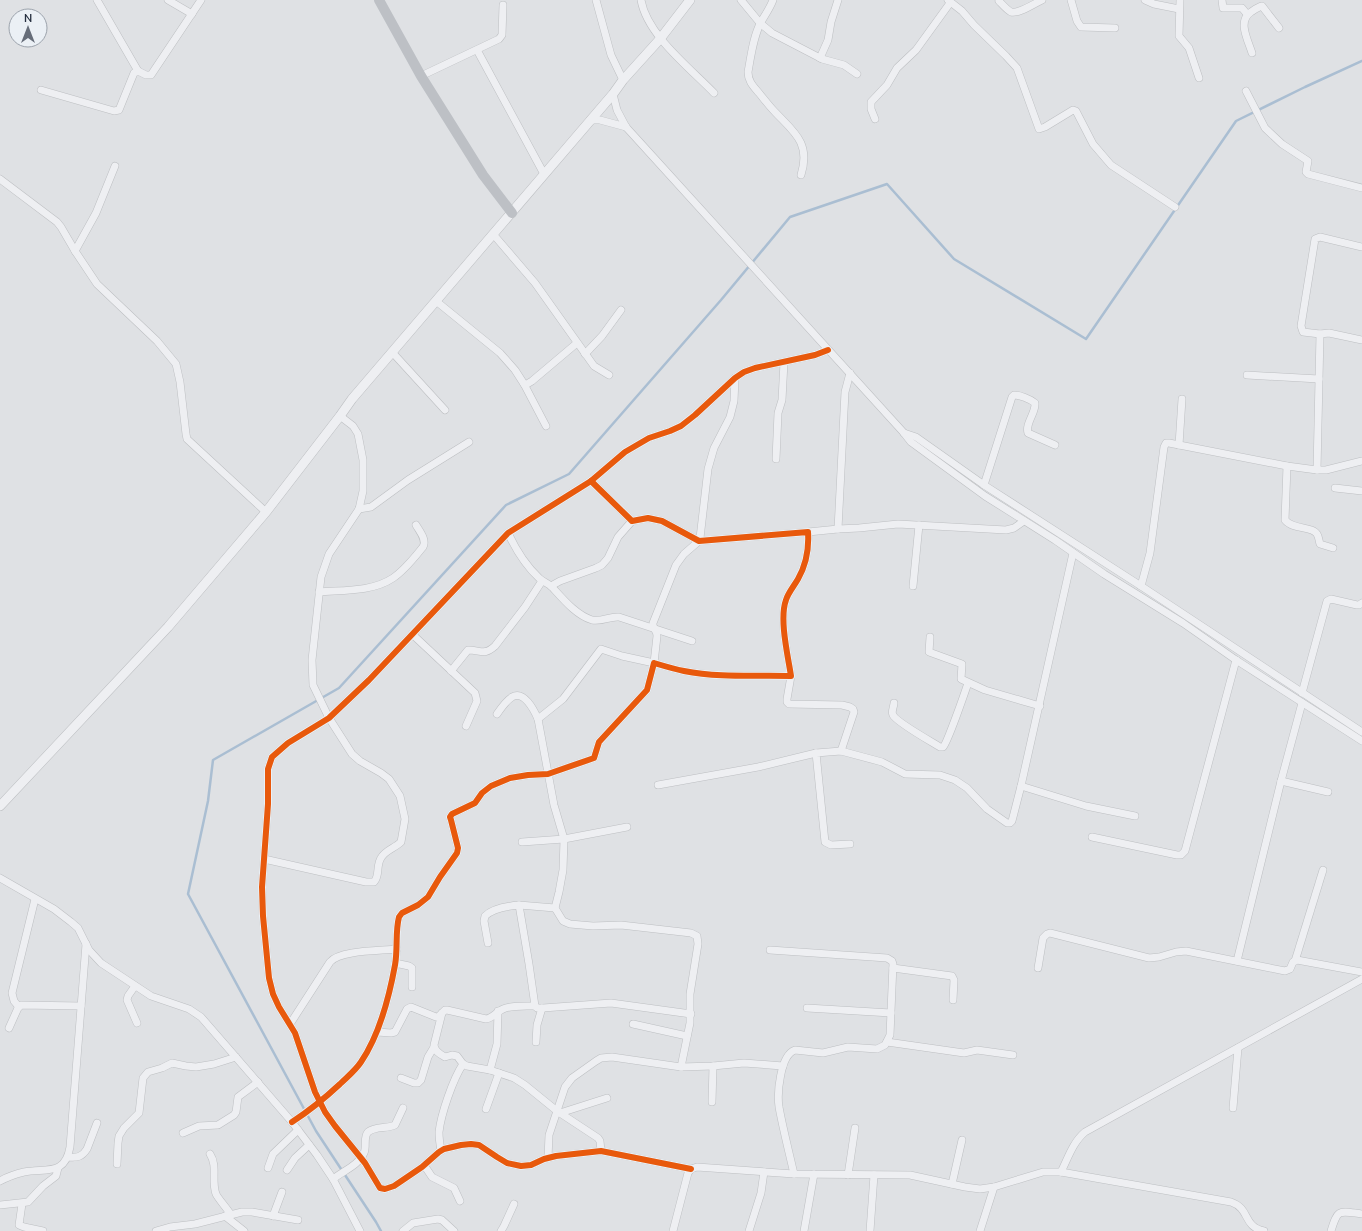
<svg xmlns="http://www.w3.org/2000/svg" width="1362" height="1231" viewBox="0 0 1362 1231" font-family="'Nunito Sans',sans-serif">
<rect width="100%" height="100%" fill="#dfe1e4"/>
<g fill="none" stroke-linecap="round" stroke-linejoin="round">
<polyline stroke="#aabed2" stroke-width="2.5" points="381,1231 376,1222 316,1131 188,894 208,801 213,760 339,688 506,505 569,474 721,300 790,217 887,184 954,259 1086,339 1236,121 1305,87 1362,61"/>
<g stroke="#bdbfc2" stroke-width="8">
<g id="minor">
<polyline points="97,0 138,71"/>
<polyline points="168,0 192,14"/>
<polyline points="596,0 611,55 623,80"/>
<path d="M 641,0 C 647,35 690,68 714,93"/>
<polyline points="741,0 760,23 772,33 822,59 844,65 857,74"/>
<path d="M 773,0 C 770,8 765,15 761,22 C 753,37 751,56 748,72 C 748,81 753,86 759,93 C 764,99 769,106 775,112 C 794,132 811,143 801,175"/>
<polyline points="948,0 962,11 974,25 1006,56 1017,68 1039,129 1045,127 1073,110 1076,111 1093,144 1111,165 1175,207"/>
<polyline points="1071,0 1077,21 1081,27 1115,28"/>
<polyline points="1145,0 1154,4 1179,9"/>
<polyline points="1180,0 1179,36 1189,48 1199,78"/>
<polyline points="1222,0 1223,8 1242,8 1247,14"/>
<path d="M 999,1 C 1002,4 1007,10 1011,12 C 1019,14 1035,3 1042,0"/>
<polyline points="477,50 544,174"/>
<path d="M 1252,53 C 1248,40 1237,21 1251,12 C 1254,10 1258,7 1262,6 L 1279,28"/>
<polyline points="820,58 828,40 831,22 838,0"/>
<polyline points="421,76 499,39 502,35 503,5"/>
<polyline points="41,90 114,111 119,110 134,73 138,71 146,75 151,75 201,0"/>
<polyline points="1246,91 1265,128 1282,144 1308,161 1306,172 1308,174 1362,188"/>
<polyline points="613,94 617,110 626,127 904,433 911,442 985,496 1055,540 1104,574 1183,623 1236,660 1362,741"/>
<polyline points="875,119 871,109 871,102 887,85 897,68 916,50 950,3"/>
<polyline points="590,120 600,120 626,127"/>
<polyline points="115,166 96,213 75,251 97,284 157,341 176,364 180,382 186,434 187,439 266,512"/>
<polyline points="0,179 57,222 61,227 75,251"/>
<polyline points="493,234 535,283 594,366 609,375"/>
<polyline points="1362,247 1320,237 1315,239 1301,326 1303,332 1320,334 1329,333 1362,340"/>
<polyline points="436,301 500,353 515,370 524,384 527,384 532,381 577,343"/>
<polyline points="1320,334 1317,470 1326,470 1362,461"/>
<polyline points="392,352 445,410"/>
<polyline points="585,354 602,336 621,310"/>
<polyline points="1247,375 1319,379"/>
<polyline points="524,384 546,426"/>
<polyline points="904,433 916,437 984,485 1141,586 1362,732"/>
<polyline points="1179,445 1182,399"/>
<polyline points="776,459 778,413 782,400 784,362"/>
<path d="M 1287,466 L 1285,520 C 1293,530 1312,526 1317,534 C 1319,537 1319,541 1320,544 L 1333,548"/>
<path d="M 984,485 L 1012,397 L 1014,395 C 1020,395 1030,399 1035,403 C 1036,413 1025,423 1028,433 L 1055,445"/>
<polyline points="1335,488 1362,491"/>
<polyline points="359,509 371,507 408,480 469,442"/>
<polyline points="838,529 845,392 850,373"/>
<polyline points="808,532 838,529 859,528 898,524 1006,530 1014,528 1024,521"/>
<path d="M 508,533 C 516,550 525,565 539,578 C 543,582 548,583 552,587 C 563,599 576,615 592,620 C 602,622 610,616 619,617 L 692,641"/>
<polyline points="1073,553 1021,786 1086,806 1135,816"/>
<polyline points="551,586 560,581 596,568 602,565 608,558 618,537 632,521"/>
<polyline points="913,586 919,525"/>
<polyline points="1141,586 1150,553 1164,447 1166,443 1169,443 1287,466 1317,470"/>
<path d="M 319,592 C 343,590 372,592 393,578 C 405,570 414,558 423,547 C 427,540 420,532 416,525"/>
<polyline points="412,634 475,693 477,701 466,726"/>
<polyline points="930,637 929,652 962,664 961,679 985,690 1040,706"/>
<path d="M 451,671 L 468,650 C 481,650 484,656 495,646 L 525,607 L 542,581"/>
<polyline points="791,676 787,699 787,702 789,704 842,705 850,707 853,709 854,712 841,751"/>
<polyline points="1302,693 1327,601 1331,599 1357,605 1359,605 1362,603"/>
<path d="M 894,703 C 894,706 891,712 893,715 C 896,722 932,742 940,747 C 941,747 942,747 943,747 C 947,744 965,692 968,683"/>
<path d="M 497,714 C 501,708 506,701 512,697 C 524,690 534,710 538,719 L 554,805 L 564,839 L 563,870 L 559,892 L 555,908 L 563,921 L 570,924 L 593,926 L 621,925 L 691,933 L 697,936 L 698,944 L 690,994 L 690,1023 L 681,1067"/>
<path d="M 538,719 L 563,699 L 601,649 L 622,656 L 654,663 L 657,636 C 657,630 652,628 653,623 L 676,565 L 684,554 L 699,541 L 700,538 L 708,469 L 714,448 L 730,417 L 734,401 L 735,378"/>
<polyline points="1281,781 1328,792"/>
<polyline points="658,785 758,767 816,753"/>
<polyline points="1092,837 1177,855 1181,855 1185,851 1236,660"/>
<polyline points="522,842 564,839 627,827"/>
<polyline points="850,844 831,845 825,842 816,753 841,751 882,762 905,774 940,775 955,780 967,788 987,809 1007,823 1010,823 1012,821 1021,786"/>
<path d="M 264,859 L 366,882 L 374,882 C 380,876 376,865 381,858 C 385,850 395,848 401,842 L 405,819 L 400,796 L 389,779 L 381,773 L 360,761 L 352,754 L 329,718 L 313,685 L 312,660 L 321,577 L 329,554 L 359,509 L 363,491 L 363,460 L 358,434 L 353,426 L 340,416"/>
<polyline points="0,878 54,909 71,922 78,928 89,950 101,963 151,996 189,1009 201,1017 292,1122 317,1155 333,1179 360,1231"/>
<polyline points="519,905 555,908"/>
<path d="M 488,943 L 484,921 L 485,916 C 493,908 508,906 519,905 L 529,964 L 535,1006"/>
<path d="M 770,950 L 887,958 L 892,961 L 893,964 L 890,1035 L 885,1045 L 877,1049 L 848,1047 L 823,1053 L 795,1050 C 780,1055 777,1094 779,1107 C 783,1129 789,1152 794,1174"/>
<polyline points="1237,961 1281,781 1302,703"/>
<polyline points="1295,961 1323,870"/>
<polyline points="395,963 409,966 412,968 412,987"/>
<polyline points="893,968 952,976 954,980 953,1000"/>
<polyline points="1038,968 1043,938 1047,934 1050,933 1149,958 1159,957 1176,952 1186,951 1285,971 1290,969 1293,962 1297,960 1362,972"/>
<polyline points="135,986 128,996 127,1000 137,1023"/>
<polyline points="19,1007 14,1001 12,993 35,899"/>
<polyline points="807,1008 891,1013"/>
<path d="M 442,1013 L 434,1045 C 434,1051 440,1054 445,1057 L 452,1055 L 457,1056 L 463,1064 L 467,1066 L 490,1070 L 514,1078 L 525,1085 L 557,1111 L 598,1138 L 600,1141 L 601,1151"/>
<path d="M 290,1024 L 330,962 C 340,950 381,951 397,949"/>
<polyline points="633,1024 687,1036"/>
<polyline points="9,1028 18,1008 21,1005 81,1006"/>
<path d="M 377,1032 L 391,1033 L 395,1032 L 407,1009 L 411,1007 L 436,1017 L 439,1016 L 445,1010 L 447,1010 L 486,1019 C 493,1018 496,1012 503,1009 C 512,1005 525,1006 535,1006 L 537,1008 L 543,1008 L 611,1003 L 691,1014"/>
<polyline points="536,1042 537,1025 542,1008"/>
<polyline points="887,1042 964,1053 977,1050 1013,1055"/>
<polyline points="490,1070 497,1044 498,1011"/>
<polyline points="401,1078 414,1083 418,1083 421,1080 428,1057 434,1047"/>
<polyline points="712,1102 713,1066"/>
<polyline points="1233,1108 1238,1048"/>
<polyline points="486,1109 499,1073"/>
<polyline points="560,1113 607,1098"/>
<path d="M 292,1122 C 309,1111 325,1098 340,1084 C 347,1077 355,1071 361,1062 C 380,1034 389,998 395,965 C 398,949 395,932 399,917 L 402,913 L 418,905 L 428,897 L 440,877 L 457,853 L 458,848 L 451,820 L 450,817 L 452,814 L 475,803 L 482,793 L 491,786 L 510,778 L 528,775 L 548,774 L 594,758 L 599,742 L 647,690 L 654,663 C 664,666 674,669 684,671 C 719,678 756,675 791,676 C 788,656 779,619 786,600 C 788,593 794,586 798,579 C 806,565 809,547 808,532 L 699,541 L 662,521 L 648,518 L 632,521 L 591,481"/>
<polyline points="183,1133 199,1126 218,1125 234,1115 236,1112 238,1097 258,1082"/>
<path d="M 441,1151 C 440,1145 439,1139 439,1132 C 441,1114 453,1079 463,1064"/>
<path d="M 210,1154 C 218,1166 211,1181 216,1194 C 219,1200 227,1208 231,1215"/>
<path d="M 68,1157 C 77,1158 82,1157 87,1149 L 97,1123"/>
<polyline points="548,1158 549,1135 565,1087 572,1078 596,1061 601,1058 612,1057 681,1067 713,1066 744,1063 783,1066"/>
<polyline points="117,1164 118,1143 119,1136 124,1128 139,1113 143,1078 148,1072 162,1068 172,1063 186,1066 196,1067 214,1064 236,1057"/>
<polyline points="424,1165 432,1177 454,1188 460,1201"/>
<polyline points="268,1168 273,1154 298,1130"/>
<polyline points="691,1169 601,1151 556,1156 544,1159 531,1165 521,1166 507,1163 497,1157 479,1145 471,1144 461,1145 444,1149 439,1152 422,1167 394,1186 385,1189 380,1188 365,1163 335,1126 325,1112 315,1092 295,1033 279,1007 273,994 269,978 263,916 262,887 268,804 268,769 272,757 288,743 329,718 369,680 508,533 591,481 625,452 649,438 670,431 681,426 695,415 735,378 744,372 755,368 815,355 828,350"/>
<polyline points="287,1170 295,1158 309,1145"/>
<path d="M 1061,1172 C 1068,1158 1073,1142 1085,1132 L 1362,979"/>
<polyline points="848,1175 855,1128"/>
<path d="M 333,1179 C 343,1171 359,1165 364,1153 C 367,1147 363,1137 368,1132 C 375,1126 387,1129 395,1125 L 403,1108"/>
<path d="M 0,1181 C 7,1177 16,1174 24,1172 C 47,1168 65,1176 70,1147 L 86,944"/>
<polyline points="952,1184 962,1140"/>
<polyline points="22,1204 19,1225 24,1227 43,1231"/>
<polyline points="0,1205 28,1202 43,1186 56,1176 58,1168"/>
<polyline points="225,1216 244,1231"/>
<polyline points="273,1216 282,1192"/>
<polyline points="156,1231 170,1227 195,1224 242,1212 252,1212 298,1220"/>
<polyline points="403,1231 413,1223 438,1219 442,1220 454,1231"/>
<polyline points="501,1231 504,1226 514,1204"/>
<path d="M 673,1231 L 688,1173 L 691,1169 L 697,1167 L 794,1174 L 910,1175 L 965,1187 L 980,1189 L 994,1187 L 1043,1172 L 1061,1172 L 1231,1202 C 1251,1209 1242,1226 1264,1231"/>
<polyline points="749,1231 761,1193 764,1172"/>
<polyline points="804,1231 814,1174"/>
<polyline points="870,1231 874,1175"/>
<polyline points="980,1231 994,1187"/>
<path d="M 1331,1231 C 1338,1208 1339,1211 1362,1214"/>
</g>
</g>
<g stroke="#bdbfc2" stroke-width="10">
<polyline id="tertiary" points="0,806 168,627 266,512 340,416 352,399 613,94 623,80 660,39 690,0"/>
</g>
<use href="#minor" stroke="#eeeff2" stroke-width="7"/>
<use href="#tertiary" stroke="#eeeff2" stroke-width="9"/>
<polyline stroke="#bdc0c5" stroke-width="10" points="379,0 421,76 483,175 512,213"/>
<g stroke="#ebf0f5" stroke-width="8">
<g id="cycleway">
<path d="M 292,1122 C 309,1111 325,1098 340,1084 C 347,1077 355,1071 361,1062 C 380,1034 389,998 395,965 C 398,949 395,932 399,917 L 402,913 L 418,905 L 428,897 L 440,877 L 457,853 L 458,848 L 451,820 L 450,817 L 452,814 L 475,803 L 482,793 L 491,786 L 510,778 L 528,775 L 548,774 L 594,758 L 599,742 L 647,690 L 654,663 C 664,666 674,669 684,671 C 719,678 756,675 791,676 C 788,656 779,619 786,600 C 788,593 794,586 798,579 C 806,565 809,547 808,532 L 699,541 L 662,521 L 648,518 L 632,521 L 591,481"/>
<polyline points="691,1169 601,1151 556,1156 544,1159 531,1165 521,1166 507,1163 497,1157 479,1145 471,1144 461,1145 444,1149 439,1152 422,1167 394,1186 385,1189 380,1188 365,1163 335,1126 325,1112 315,1092 295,1033 279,1007 273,994 269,978 263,916 262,887 268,804 268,769 272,757 288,743 329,718 369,680 508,533 591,481 625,452 649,438 670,431 681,426 695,415 735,378 744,372 755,368 815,355 828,350"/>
</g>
</g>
<use href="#cycleway" stroke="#e8590c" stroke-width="6"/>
</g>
<g transform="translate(28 28)"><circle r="19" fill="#ebf0f5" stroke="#9ca3ac"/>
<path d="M0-3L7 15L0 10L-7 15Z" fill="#666d79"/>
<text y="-6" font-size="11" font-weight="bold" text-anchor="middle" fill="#252f3f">N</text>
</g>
</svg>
